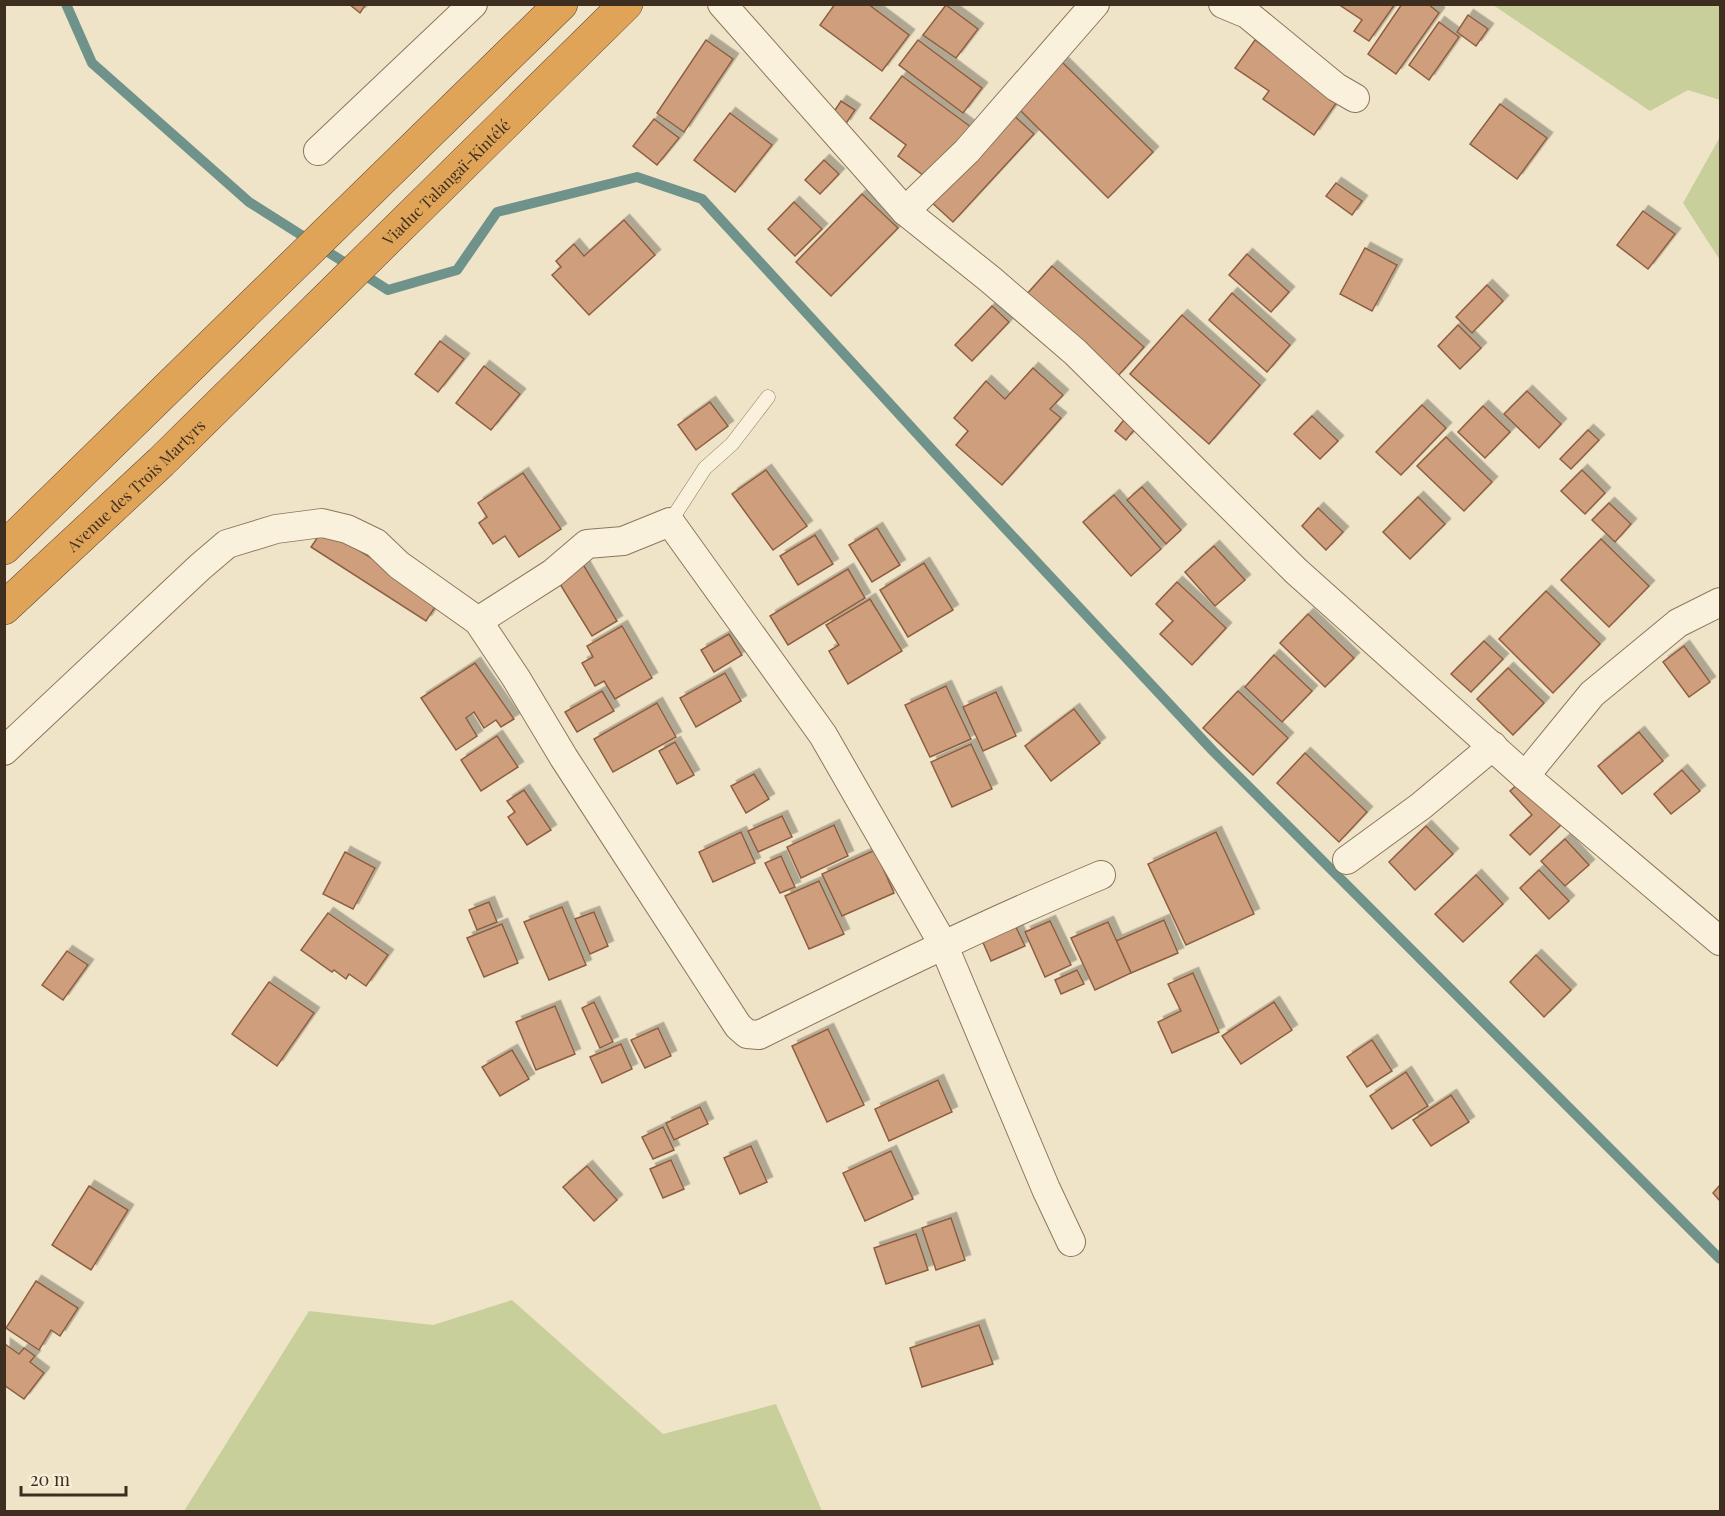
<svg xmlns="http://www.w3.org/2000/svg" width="1725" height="1516" viewBox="0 0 1725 1516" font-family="'Playfair Display',serif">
<defs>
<filter id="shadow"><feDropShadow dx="5.5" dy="-5.5" stdDeviation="0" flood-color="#0004"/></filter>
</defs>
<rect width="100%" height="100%" fill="#f0e4c8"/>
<g fill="#c9cf9b">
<polygon points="1493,5 1720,5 1720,100 1688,90 1650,111"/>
<polygon points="1720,137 1720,260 1683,203"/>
<polygon points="512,1300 663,1434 776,1404 822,1511 184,1511 309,1311 433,1325"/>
</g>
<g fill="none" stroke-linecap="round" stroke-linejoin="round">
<polyline stroke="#6f938a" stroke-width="10" points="66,4 92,63 249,202 388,290 457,270 497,212 637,177 702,199 933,451 1213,751 1720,1259"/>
</g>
<g fill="#cf9f7d" stroke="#8d5f41" stroke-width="1.5" filter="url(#shadow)">
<polygon points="349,4 366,4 360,13"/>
<polygon points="835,4 868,4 909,35 882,71 820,25"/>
<polygon points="1338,4 1395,4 1369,41 1354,31 1362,20"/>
<polygon points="1402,4 1428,4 1439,13 1396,74 1368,54"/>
<polygon points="946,5 978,29 956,58 923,35"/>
<polygon points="1468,15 1488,29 1476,46 1457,32"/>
<polygon points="1439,22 1459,37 1429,80 1409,65"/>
<polygon points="706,40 733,59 684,132 657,113"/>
<polygon points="918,40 982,88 963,113 899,65"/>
<polygon points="1255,40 1339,99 1314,135 1263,99 1269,91 1235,68"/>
<polygon points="1060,60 1153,152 1108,198 1015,105"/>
<polygon points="902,76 975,130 928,179 898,156 906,145 870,118"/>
<polygon points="841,101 855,110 845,125 831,116"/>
<polygon points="1500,104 1547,138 1517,179 1470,144"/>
<polygon points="1009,111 1034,134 953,222 928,199"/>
<polygon points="730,113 772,145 735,192 694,160"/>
<polygon points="654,119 679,138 657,165 633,146"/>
<polygon points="824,160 839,174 820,194 805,180"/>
<polygon points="1336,183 1362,201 1352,215 1326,196"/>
<polygon points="862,194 898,228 831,296 796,262"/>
<polygon points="794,202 822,229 795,256 768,229"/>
<polygon points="1643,211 1675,234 1648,269 1617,245"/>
<polygon points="624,220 655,255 589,315 552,275 561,267 556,261 574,244 584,256"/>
<polygon points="1365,248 1397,265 1372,311 1340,294"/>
<polygon points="1247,254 1289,292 1271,312 1229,275"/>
<polygon points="1052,266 1144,347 1117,377 1026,295"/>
<polygon points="1487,285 1503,301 1472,333 1456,317"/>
<polygon points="1232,293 1290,345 1267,372 1209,320"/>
<polygon points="992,306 1009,322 972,361 955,345"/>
<polygon points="1182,315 1260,385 1209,444 1130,374"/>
<polygon points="1458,325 1481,348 1460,369 1438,346"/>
<polygon points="440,341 464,359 438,392 415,374"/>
<polygon points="484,366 520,394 491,430 456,403"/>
<polygon points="1033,368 1063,395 1050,409 1061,418 1002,485 956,445 968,431 954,418 986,381 1005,399"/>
<polygon points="1527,391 1561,424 1539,448 1504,414"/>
<polygon points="710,402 728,426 696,450 678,425"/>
<polygon points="1422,405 1446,428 1401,475 1376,452"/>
<polygon points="1483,406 1510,432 1485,458 1458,432"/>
<polygon points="1127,416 1138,425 1126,440 1115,431"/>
<polygon points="1312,416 1338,441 1320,459 1294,434"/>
<polygon points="1588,430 1599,440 1571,469 1560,459"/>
<polygon points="1446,437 1492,482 1464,511 1417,466"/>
<polygon points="766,470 807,526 773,550 732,494"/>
<polygon points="1582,470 1605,493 1585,514 1561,491"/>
<polygon points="523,473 561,529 519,557 505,536 493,544 479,523 487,517 478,503"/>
<polygon points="1142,487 1181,530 1166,544 1127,500"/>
<polygon points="1114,495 1161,549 1131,576 1083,522"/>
<polygon points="1418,497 1445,524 1410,559 1383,532"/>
<polygon points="1609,503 1631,524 1615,542 1592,520"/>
<polygon points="1318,508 1343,532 1326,550 1302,526"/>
<polygon points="324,528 439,601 426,621 311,547"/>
<polygon points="877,528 900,565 872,582 849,545"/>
<polygon points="815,535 833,564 798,585 780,556"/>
<polygon points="1601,539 1649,586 1609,627 1561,580"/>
<polygon points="1214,546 1245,580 1215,606 1185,572"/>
<polygon points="581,561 617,621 592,636 555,576"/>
<polygon points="924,563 953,610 908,637 880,590"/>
<polygon points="848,569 865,598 788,645 770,616"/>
<polygon points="1177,582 1226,628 1192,665 1160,634 1173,621 1156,604"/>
<polygon points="1546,591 1600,644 1553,693 1499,639"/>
<polygon points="870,599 902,651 848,684 829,651 839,645 826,625"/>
<polygon points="1308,614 1354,658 1325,687 1280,643"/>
<polygon points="622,626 652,678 615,699 604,681 595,686 582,663 593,657 587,646"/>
<polygon points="729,634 742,655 714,672 701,650"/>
<polygon points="1484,641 1503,659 1471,692 1451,674"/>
<polygon points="1684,646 1710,682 1689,697 1663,662"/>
<polygon points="1274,655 1312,691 1282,722 1245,687"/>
<polygon points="475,663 514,719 501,727 496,720 484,728 474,712 466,718 477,736 456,750 421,698"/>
<polygon points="1508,668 1544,703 1513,735 1477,699"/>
<polygon points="725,673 741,701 696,727 680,698"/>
<polygon points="946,686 971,739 930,757 905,705"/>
<polygon points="602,691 614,711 577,732 565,712"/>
<polygon points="1238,691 1288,738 1253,775 1203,728"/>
<polygon points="996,692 1016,736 983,751 963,707"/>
<polygon points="657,703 676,737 613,772 594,739"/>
<polygon points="1074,709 1100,743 1051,781 1025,746"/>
<polygon points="1639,732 1663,761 1622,794 1598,766"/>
<polygon points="497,736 518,767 481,791 461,760"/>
<polygon points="675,742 694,775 677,784 659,751"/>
<polygon points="971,744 992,789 952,807 931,762"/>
<polygon points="1305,753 1367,812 1339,842 1277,783"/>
<polygon points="1682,770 1700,791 1671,814 1654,794"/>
<polygon points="754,774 769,799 746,813 731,786"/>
<polygon points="1522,780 1563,823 1530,855 1510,835 1532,815 1510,791"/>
<polygon points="524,790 551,830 527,845 508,817 515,812 507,801"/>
<polygon points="782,816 792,837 758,852 748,831"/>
<polygon points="834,825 848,856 801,878 787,847"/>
<polygon points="1426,826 1453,854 1415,890 1389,862"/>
<polygon points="741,832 755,863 713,882 699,852"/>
<polygon points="1216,832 1254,914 1186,945 1148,864"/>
<polygon points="1565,839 1589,865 1565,886 1541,861"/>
<polygon points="875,850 894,893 842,916 822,874"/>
<polygon points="345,852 375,868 353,909 323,894"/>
<polygon points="781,856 795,887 780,893 765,863"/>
<polygon points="1539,870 1569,901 1549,919 1520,888"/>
<polygon points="1476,875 1503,904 1463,942 1435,914"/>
<polygon points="819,881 844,934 809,949 785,896"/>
<polygon points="489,902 497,922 477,930 469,910"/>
<polygon points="562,907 586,965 549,980 524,922"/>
<polygon points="594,912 608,946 590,954 575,919"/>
<polygon points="328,913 388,955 366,986 349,974 346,979 334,970 332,972 301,950"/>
<polygon points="1164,920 1178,953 1131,973 1116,941"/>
<polygon points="1050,921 1071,965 1045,977 1025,932"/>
<polygon points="1108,922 1131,973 1095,990 1071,938"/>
<polygon points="1014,923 1025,946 991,961 981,938"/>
<polygon points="502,924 518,963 484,977 467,938"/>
<polygon points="67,951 88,965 63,1000 42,985"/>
<polygon points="1536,955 1571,990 1544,1017 1510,982"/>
<polygon points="1077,970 1084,984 1061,994 1055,980"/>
<polygon points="1193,973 1219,1032 1172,1053 1158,1022 1181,1011 1168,984"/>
<polygon points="269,982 314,1013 277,1066 232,1034"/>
<polygon points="594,1002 613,1042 600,1048 582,1008"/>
<polygon points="1274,1002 1292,1030 1241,1064 1222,1036"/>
<polygon points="555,1006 575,1054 536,1070 516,1022"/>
<polygon points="658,1028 671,1056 645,1068 631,1040"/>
<polygon points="828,1029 864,1105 827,1122 792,1046"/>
<polygon points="1372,1040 1392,1071 1367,1087 1347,1057"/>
<polygon points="621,1044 632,1069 602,1083 590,1057"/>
<polygon points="512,1050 529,1079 500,1096 482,1067"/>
<polygon points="1406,1072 1428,1106 1392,1129 1370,1096"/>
<polygon points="938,1080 952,1112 889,1141 875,1109"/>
<polygon points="1451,1095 1469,1122 1431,1146 1413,1120"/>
<polygon points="700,1107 708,1124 674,1140 666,1123"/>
<polygon points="663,1127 674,1150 653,1159 642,1137"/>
<polygon points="751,1146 767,1182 740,1194 724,1158"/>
<polygon points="891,1151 913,1199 865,1221 843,1173"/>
<polygon points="671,1160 684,1189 663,1198 650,1169"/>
<polygon points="587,1166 617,1200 594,1221 563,1187"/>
<polygon points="1720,1185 1720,1201 1713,1193"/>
<polygon points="89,1186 128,1210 91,1270 52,1245"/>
<polygon points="951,1218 965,1260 936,1270 922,1228"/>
<polygon points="916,1234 928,1270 886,1284 874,1248"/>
<polygon points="36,1281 78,1308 60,1336 51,1330 39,1350 6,1328"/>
<polygon points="979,1325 993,1364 922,1387 910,1348"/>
<polygon points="5,1344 19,1354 24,1348 35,1356 30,1362 44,1373 24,1399 4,1385"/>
</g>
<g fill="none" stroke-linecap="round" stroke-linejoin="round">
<g stroke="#8d765c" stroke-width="15">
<polyline id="lane" points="670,522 705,468 732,444 768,397"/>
</g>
<g stroke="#8d765c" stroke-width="30">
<g id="street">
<polyline points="722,4 905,211 991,280 1075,352 1296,571 1525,776 1720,941"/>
<polyline points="1223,4 1247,14 1336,87 1355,98"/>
<polyline points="318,151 473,4"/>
<polyline points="905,211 967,151 1095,4"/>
<polyline points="478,621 553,573 587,544 623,541 670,522 823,735 943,944 1046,1189 1071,1242"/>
<path d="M 4,751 L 200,567 L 227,544 L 276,529 L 322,523 L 347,529 L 376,543 L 399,565 L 478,621 L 516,678 L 564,758 L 738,1026 L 747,1034 L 759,1035 C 872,979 984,924 1101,875"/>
<polyline points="1525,776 1592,694 1678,623 1720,602"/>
<polyline points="1347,860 1421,806 1493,746"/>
</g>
</g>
<g stroke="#5b4430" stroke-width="34">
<g id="highway">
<polyline points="4,548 561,4"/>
<path id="s1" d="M 4,608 L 161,462 L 626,4"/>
</g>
</g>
<use href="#lane" stroke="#faf1dc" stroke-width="14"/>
<use href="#street" stroke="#faf1dc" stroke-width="28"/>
<use href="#highway" stroke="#e0a458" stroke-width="33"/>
</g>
<g text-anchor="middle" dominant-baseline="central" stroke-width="4.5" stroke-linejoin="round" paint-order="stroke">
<g font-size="16" fill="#3d2e20" stroke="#f7eed8">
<text stroke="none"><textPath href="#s1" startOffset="614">Viaduc Talangaï-Kintélé</textPath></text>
<text stroke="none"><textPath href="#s1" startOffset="180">Avenue des Trois Martyrs</textPath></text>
</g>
</g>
<rect width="1725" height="1516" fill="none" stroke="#3d2e20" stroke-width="12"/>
<path d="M21 1486v9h105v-9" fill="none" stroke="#3d2e20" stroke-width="3"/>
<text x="30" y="1486" font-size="18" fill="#3d2e20" stroke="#f7eed8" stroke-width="4.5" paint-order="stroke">20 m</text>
</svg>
